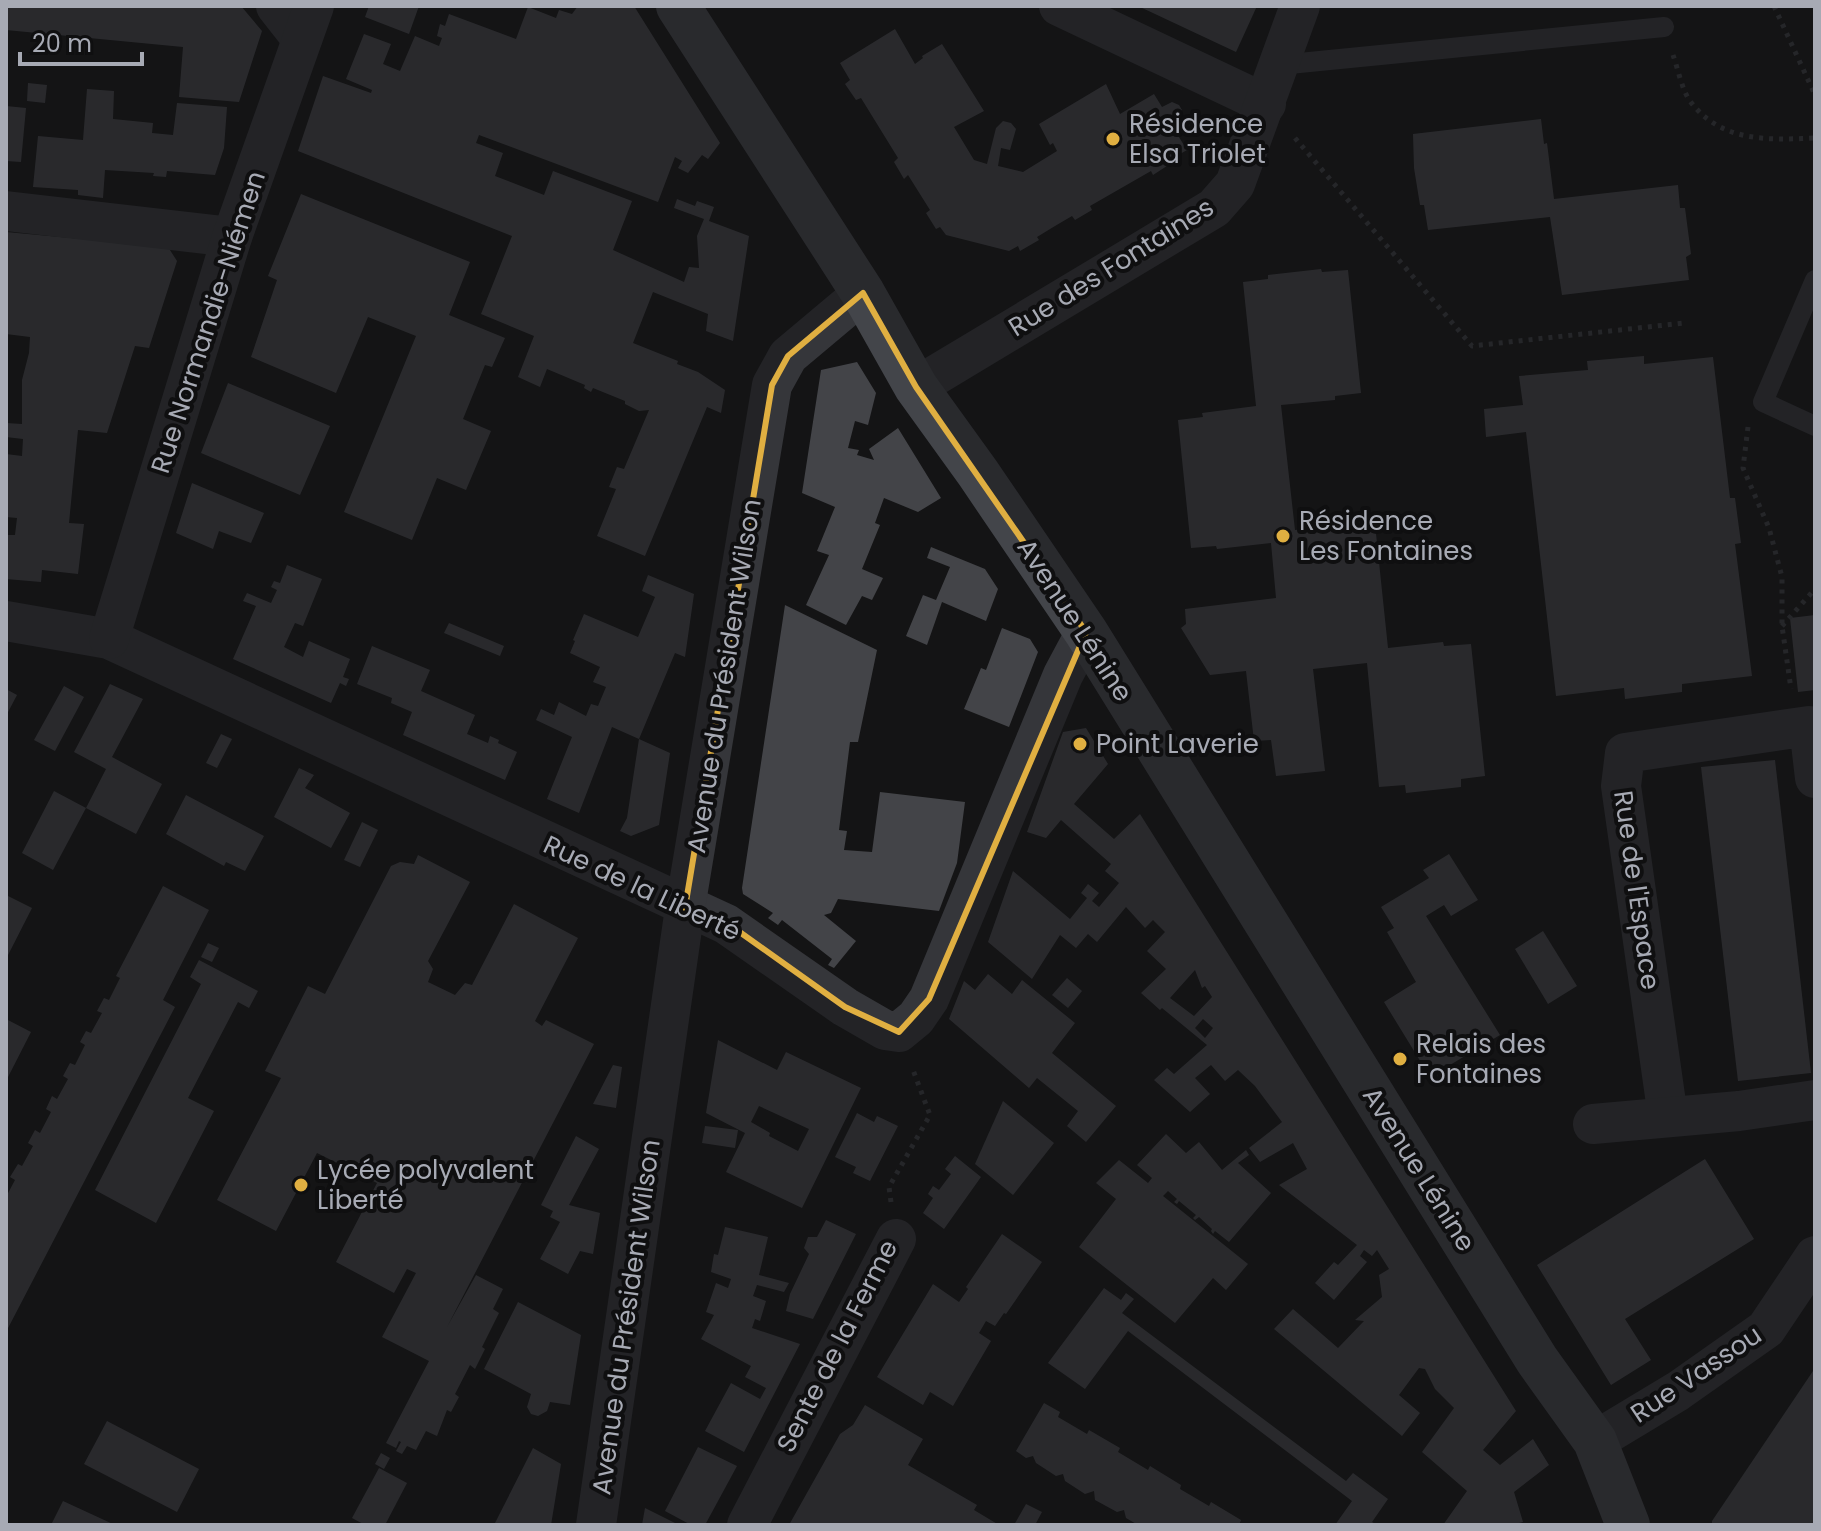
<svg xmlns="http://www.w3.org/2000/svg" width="1821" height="1531" viewBox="0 0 1821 1531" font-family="Poppins,sans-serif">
<rect width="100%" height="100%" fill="#141415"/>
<g fill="#434448" fill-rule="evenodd">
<polygon points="6,6 241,6 262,31 239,102 179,97 183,47 6,30"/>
<polygon points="369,6 419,6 409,34 365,17"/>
<polygon points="578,6 634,6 720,143 708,159 702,155 688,173 678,168 682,161 675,157 658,202 479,135 476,143 503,153 495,176 544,195 553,171 632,201 613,250 684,282 689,267 699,268 697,236 704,219 674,208 677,199 695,206 697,201 714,207 709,221 749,236 733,341 706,331 708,314 653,292 633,343 678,361 677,364 698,372 725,390 721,413 707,407 645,556 597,536 616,489 609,487 617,467 624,469 649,410 639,411 625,404 625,401 593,388 591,392 584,388 585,385 547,369 540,387 518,377 534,336 481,314 512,236 298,151 323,76 371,93 372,90 346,79 364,34 391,44 383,64 400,71 415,36 439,46 442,38 437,36 440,24 445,26 449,14 516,39 528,7 556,18 559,10 572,14"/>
<polygon points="1138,6 1257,6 1236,52"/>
<polygon points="895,29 915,64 923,58 922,56 942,44 984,111 954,127 974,160 987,164 996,128 1003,121 1011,123 1016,129 1010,150 1001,148 998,166 1023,172 1057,151 1053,143 1050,145 1039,124 1106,84 1120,114 1154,94 1162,107 1172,102 1179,105 1182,110 1180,118 1174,121 1181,132 1177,134 1187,150 1168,161 1170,164 1153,175 1151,171 1090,206 1092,210 1075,220 1072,216 1055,226 1037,237 1039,240 1020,251 1018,246 1009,251 946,235 940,227 936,229 926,213 930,210 908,175 904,179 894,162 898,158 861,98 856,100 845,84 850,80 840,63"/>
<polygon points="28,83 47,85 45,103 27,101"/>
<polygon points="87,89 114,91 113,119 153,123 152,133 173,135 177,103 227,107 224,148 215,175 167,171 166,177 153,176 154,173 105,170 103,198 78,195 78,190 33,187 38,136 83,140"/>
<polygon points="6,106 26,108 21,162 6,161"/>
<polygon points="1541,119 1544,144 1547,143 1554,199 1678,185 1680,208 1685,208 1691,254 1686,257 1689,280 1562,295 1550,217 1428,230 1424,205 1420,205 1414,168 1413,134"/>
<polygon points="301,194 470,262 449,315 505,338 492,367 485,365 463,419 491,431 466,490 437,478 412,540 344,512 416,336 368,317 336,393 251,357 277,280 268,276"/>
<polygon points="6,232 168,247 177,261 149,348 135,346 107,433 78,430 69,523 84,524 78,574 42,570 41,582 6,579 6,535 15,535 17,518 6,517 6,454 22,456 23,439 6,437 6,423 22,424 22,380 29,353 30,337 6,334"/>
<polygon points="1321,269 1322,272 1348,270 1361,393 1335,396 1335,400 1281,405 1295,530 1349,524 1350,526 1375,524 1388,648 1443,642 1444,646 1471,644 1485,776 1461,779 1461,787 1406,793 1405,785 1379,787 1367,663 1313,669 1325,771 1276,776 1271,740 1254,741 1246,671 1210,675 1181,628 1186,624 1185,609 1276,598 1271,543 1217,549 1216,546 1191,548 1178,420 1203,417 1202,413 1256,406 1243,282 1268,279 1268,275"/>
<polygon points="1644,356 1644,364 1713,357 1730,498 1735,498 1741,543 1735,544 1752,676 1682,684 1682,692 1625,699 1624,688 1556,696 1526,432 1486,437 1484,409 1523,405 1519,376 1588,370 1587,361"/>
<polygon points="857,362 876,393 868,425 855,421 848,448 859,450 857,455 874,460 869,449 898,428 941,498 918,512 884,498 875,523 880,525 862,569 883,578 872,600 862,596 846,625 806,605 829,555 817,551 835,507 802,493 821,370"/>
<polygon points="228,383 330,426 300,495 201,453"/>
<polygon points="192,483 264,513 251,543 219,531 213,549 176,533"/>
<polygon points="931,547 985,569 998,589 986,621 942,602 927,645 906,636 923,595 936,600 950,567 927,558"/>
<polygon points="287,565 322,579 303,626 295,623 284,647 303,657 309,641 350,659 343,677 349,679 346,686 340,683 331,703 233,659 256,606 243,601 247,593 271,603 277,590 271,587 274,581 280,583"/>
<polygon points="648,575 694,594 685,657 675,653 639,739 612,727 579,813 547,799 572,737 536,720 541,709 554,715 559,702 586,716 591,704 598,706 606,687 593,682 600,667 570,653 575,641 573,640 584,614 638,637 655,597 642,591"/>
<polygon points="785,605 877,650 858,742 850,742 839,830 847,831 844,850 872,852 880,792 965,802 957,863 939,911 838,899 831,913 824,915 856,941 834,968 828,965 832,959 782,920 778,925 768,918 773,913 743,894 742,888"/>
<polygon points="1815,615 1815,690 1798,692 1790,618"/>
<polygon points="449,623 504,646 500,656 444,633"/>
<polygon points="1002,628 1030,639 1038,652 1009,727 964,709 981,668 986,670"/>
<polygon points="372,646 430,670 421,691 475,715 467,734 488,743 490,736 499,740 498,743 517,752 505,780 403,735 412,712 391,703 392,698 357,684"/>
<polygon points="110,684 143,699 112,757 162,784 136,834 86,808 106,769 74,752"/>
<polygon points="64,686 84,697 55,751 34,740"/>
<polygon points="6,689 17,695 6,716"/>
<path d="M 1086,728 L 1108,764 L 1074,804 L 1114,839 L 1140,814 L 1516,1411 L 1483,1450 L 1500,1465 L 1533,1439 L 1549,1465 L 1514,1492 L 1523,1522 L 1511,1525 L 1443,1525 L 1467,1491 L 1422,1452 L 1454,1408 L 1435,1389 L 1425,1369 L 1419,1368 L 1399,1395 L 1420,1413 L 1402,1436 L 1274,1329 L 1293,1309 L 1338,1348 L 1364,1321 L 1355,1320 L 1382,1297 L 1379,1275 L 1389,1269 L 1377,1250 L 1372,1256 L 1364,1250 L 1360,1256 L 1367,1262 L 1334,1300 L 1315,1283 L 1334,1262 L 1338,1265 L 1357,1245 L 1279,1185 L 1307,1169 L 1293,1143 L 1260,1162 L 1249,1148 L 1282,1122 L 1255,1086 L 1238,1070 L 1225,1081 L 1211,1065 L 1195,1078 L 1210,1094 L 1190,1112 L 1154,1080 L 1167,1068 L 1174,1074 L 1207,1045 L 1162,1008 L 1160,1010 L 1141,993 L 1166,969 L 1147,951 L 1165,932 L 1153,920 L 1145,928 L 1126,907 L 1097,942 L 1088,934 L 1076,948 L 1060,935 L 1032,979 L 988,942 L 1013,871 L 1070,919 L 1087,898 L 1081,893 L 1088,884 L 1099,893 L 1092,901 L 1099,907 L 1119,883 L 1105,871 L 1111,864 L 1061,820 L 1046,838 L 1027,832 L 1063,732 ZM 1195,970 L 1202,988 L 1205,986 L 1212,997 L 1194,1016 L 1170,998 ZM 1203,1019 L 1213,1028 L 1205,1038 L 1195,1028 Z"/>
<polygon points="221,734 232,739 217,768 206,763"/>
<polygon points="639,739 670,753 659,825 631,836 620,831 627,818"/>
<polygon points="1775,760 1811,1073 1738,1081 1701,767"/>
<polygon points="299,768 314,775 305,788 350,813 331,848 274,817"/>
<polygon points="54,791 86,808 53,870 22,853"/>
<polygon points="186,795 264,836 245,871 226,862 224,866 166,834"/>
<polygon points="362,822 378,830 360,867 344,860"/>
<polygon points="1449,854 1478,900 1451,916 1444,905 1426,916 1500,1035 1430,1077 1384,1002 1416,982 1387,932 1394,928 1381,907 1429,878 1423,870"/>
<polygon points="418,855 470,882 428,961 433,969 428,982 455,995 465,983 472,985 514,904 578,938 535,1021 542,1026 546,1020 594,1044 447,1327 476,1275 503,1289 493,1309 499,1313 482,1347 485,1349 475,1369 470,1365 455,1394 459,1397 451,1412 447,1410 437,1436 426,1431 416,1450 407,1446 402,1454 396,1451 401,1442 399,1441 396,1448 386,1443 429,1361 382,1337 416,1273 407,1269 394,1293 336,1262 377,1183 317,1153 276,1231 217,1200 281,1078 265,1071 308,986 325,994 391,866 400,862 414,864"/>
<polygon points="163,886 209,910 163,1000 175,1007 6,1332 6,1197 15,1180 10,1177 18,1164 22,1166 33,1146 28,1143 35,1130 40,1133 51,1112 46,1109 52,1096 57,1099 68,1079 63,1076 70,1063 75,1065 85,1045 80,1042 86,1031 91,1033 102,1013 97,1011 104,998 109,1000 120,978 116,976"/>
<polygon points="6,895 32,908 6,959"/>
<polygon points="1543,931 1577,986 1548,1004 1515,949"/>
<polygon points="208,943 219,948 212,962 201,957"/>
<polygon points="199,960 258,991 249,1008 238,1002 188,1098 214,1111 156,1223 95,1190 201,984 190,977"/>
<polygon points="988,974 1012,994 1022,980 1075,1023 1052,1053 1116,1106 1086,1142 1067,1126 1078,1111 1037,1078 1029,1088 949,1019 964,981 975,990"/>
<polygon points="1067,978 1082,991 1068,1008 1052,995"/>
<polygon points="6,1019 31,1032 6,1081"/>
<path d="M 718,1040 L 777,1070 L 786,1052 L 861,1088 L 802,1208 L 726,1172 L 745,1133 L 706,1113 ZM 759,1106 L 809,1129 L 798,1151 L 769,1136 L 770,1133 L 751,1122 Z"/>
<polygon points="613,1065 622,1067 616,1108 593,1104"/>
<polygon points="1003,1101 1054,1143 1013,1195 975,1164"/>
<polygon points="857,1113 874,1122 877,1116 898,1126 870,1181 853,1173 856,1167 835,1157"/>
<polygon points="705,1126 738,1130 735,1148 702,1143"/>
<polygon points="1166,1134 1186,1153 1199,1142 1222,1170 1246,1150 1249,1155 1238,1163 1271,1193 1229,1242 1215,1231 1213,1234 1211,1231 1212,1229 1199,1217 1195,1220 1193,1218 1196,1215 1179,1201 1177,1204 1174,1202 1177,1199 1168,1191 1163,1196 1248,1264 1226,1290 1213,1278 1175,1323 1079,1247 1116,1199 1096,1183 1119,1160 1148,1183 1152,1178 1137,1165"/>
<polygon points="576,1136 599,1149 569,1205 600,1213 593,1254 580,1251 568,1274 540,1259 560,1222 550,1217 553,1211 541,1205"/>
<polygon points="955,1156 981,1177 944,1229 923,1213 933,1198 928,1194 933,1186 939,1190 951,1174 945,1169"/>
<polygon points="1705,1159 1754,1239 1625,1319 1651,1360 1611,1385 1537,1265"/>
<polygon points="826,1220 856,1234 813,1319 786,1311 790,1294 809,1254 804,1248 808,1237 817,1237"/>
<polygon points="725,1227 768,1237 759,1275 789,1283 784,1292 757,1285 753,1296 766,1301 760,1321 755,1319 752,1328 800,1344 744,1452 705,1431 731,1383 760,1399 766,1388 745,1377 751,1366 701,1339 714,1315 706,1312 716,1283 728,1288 731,1279 711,1272 714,1254 718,1255"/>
<polygon points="1002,1234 1042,1262 1006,1314 1004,1313 995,1326 986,1321 979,1333 991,1341 953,1406 930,1392 923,1405 877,1377 933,1284 959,1302 968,1289 966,1287"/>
<polygon points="1104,1288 1121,1300 1126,1293 1134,1299 1122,1313 1346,1481 1353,1473 1388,1499 1372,1522 1377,1525 1335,1525 1352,1501 1128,1331 1085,1389 1048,1363"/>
<polygon points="518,1302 581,1335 570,1405 550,1402 547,1411 538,1416 531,1414 527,1407 531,1394 484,1369"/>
<polygon points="1815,1368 1815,1525 1712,1525 1712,1521"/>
<polygon points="1044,1403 1060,1412 1058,1417 1087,1434 1089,1430 1120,1448 1118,1452 1148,1470 1150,1466 1181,1485 1180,1489 1209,1506 1211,1502 1241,1520 1239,1525 1138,1525 1126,1518 1124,1510 1117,1512 1095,1500 1094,1491 1085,1494 1065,1481 1063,1474 1056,1476 1036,1463 1033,1456 1026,1458 1016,1451"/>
<polygon points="865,1405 923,1439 908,1465 977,1505 974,1510 999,1525 789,1525 840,1434 853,1425"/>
<polygon points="107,1421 199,1469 177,1512 84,1464"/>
<polygon points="698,1447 737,1466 705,1525 691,1525 665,1511"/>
<polygon points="533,1448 561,1464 551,1525 494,1525"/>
<polygon points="381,1453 390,1458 384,1469 375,1464"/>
<polygon points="379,1468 407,1483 385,1525 365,1525 352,1518"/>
<polygon points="63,1501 115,1525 51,1525"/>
<polygon points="1026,1504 1042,1512 1035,1525 1014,1525"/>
<polygon points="645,1508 679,1525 642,1525"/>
</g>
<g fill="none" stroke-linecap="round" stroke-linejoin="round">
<g stroke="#3b3d41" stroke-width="5" stroke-dasharray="4 6" stroke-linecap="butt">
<polyline points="1774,6 1815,95"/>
<path d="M 1673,55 C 1678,69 1682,90 1690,101 C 1721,143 1769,140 1815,138"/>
<polyline points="1295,138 1472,346 1684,323"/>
<polyline points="1748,427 1743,468 1769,528 1782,577 1782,626 1791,689"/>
<polyline points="1782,626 1815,589"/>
<polyline points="891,1202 889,1187 930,1115 913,1070"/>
</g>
<g stroke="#35363a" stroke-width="20">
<polyline points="1279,65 1664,27"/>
<polyline points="1815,280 1763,402 1815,426"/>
</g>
<g stroke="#35363a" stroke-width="40">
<polyline points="276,6 302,39"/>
<polyline points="1059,6 1266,104"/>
<polyline points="6,211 232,237"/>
<polyline points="916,387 1214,208 1235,184 1300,6"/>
<polyline points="6,621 109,639 726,924 845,1007 885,1030 899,1032 916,1018 929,999 1063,675 1086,632"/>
<polyline points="109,639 232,237 314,6"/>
<polyline points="1668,1117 1621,786 1625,753 1809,726 1815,778"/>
<polyline points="1593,1124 1739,1111 1815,1100"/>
<polyline points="1595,1441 1678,1391 1766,1329 1815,1256"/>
<polyline points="596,1525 685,908 772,385 788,356 863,293"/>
<polyline points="747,1525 896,1239"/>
</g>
<polyline stroke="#43454a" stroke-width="44" points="678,6 863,293 916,387 978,473 1086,632 1537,1360 1595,1441 1628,1525"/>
</g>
<path d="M0 0H1821V1531H0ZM 863,293 L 916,387 L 1086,632 L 929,999 L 899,1032 L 845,1007 L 734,928 L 685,908 L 772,385 L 788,356 Z" fill="#141415" fill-opacity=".55" fill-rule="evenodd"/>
<path fill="none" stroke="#e0af41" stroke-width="6" stroke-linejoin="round" d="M 863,293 L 916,387 L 1086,632 L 929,999 L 899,1032 L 845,1007 L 734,928 L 685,908 L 772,385 L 788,356 Z"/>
<g fill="#e0af41" stroke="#0f0f10" stroke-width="3">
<circle cx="1113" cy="139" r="8"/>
<circle cx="1283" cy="536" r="8"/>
<circle cx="1080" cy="744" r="8"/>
<circle cx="1400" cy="1059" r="8"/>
<circle cx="301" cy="1185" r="8"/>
</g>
<g text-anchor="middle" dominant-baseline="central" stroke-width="8" stroke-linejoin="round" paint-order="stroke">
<g font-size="26" fill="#a7aab4" stroke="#0f0f10" text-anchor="start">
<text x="1129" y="124">Résidence<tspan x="1129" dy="30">Elsa Triolet</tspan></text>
<text x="1299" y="521">Résidence<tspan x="1299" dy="30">Les Fontaines</tspan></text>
<text x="1096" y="744">Point Laverie</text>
<text x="1416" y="1044">Relais des<tspan x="1416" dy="30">Fontaines</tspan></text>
<text x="317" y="1170">Lycée polyvalent<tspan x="317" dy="30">Liberté</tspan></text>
</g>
<g font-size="26" fill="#a7aab4" stroke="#0f0f10">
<text transform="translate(1111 267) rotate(-32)">Rue des Fontaines</text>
<text transform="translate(208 322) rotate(-72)">Rue Normandie-Niémen</text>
<text transform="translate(1075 620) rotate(57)">Avenue Lénine</text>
<text transform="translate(724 676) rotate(-81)">Avenue du Président Wilson</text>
<text transform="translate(642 888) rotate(25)">Rue de la Liberté</text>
<text transform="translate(1637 890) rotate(82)">Rue de l'Espace</text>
<text transform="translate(1419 1169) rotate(58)">Avenue Lénine</text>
<text transform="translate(626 1317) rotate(-82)">Avenue du Président Wilson</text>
<text transform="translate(837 1346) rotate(-63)">Sente de la Ferme</text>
<text transform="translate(1696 1374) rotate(-34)">Rue Vassou</text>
</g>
</g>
<rect width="1821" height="1531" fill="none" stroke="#a7aab4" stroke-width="16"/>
<path d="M20 52v12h122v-12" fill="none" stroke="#a7aab4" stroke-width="4"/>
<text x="32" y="52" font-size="24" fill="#a7aab4" stroke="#0f0f10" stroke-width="6" paint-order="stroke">20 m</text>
</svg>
